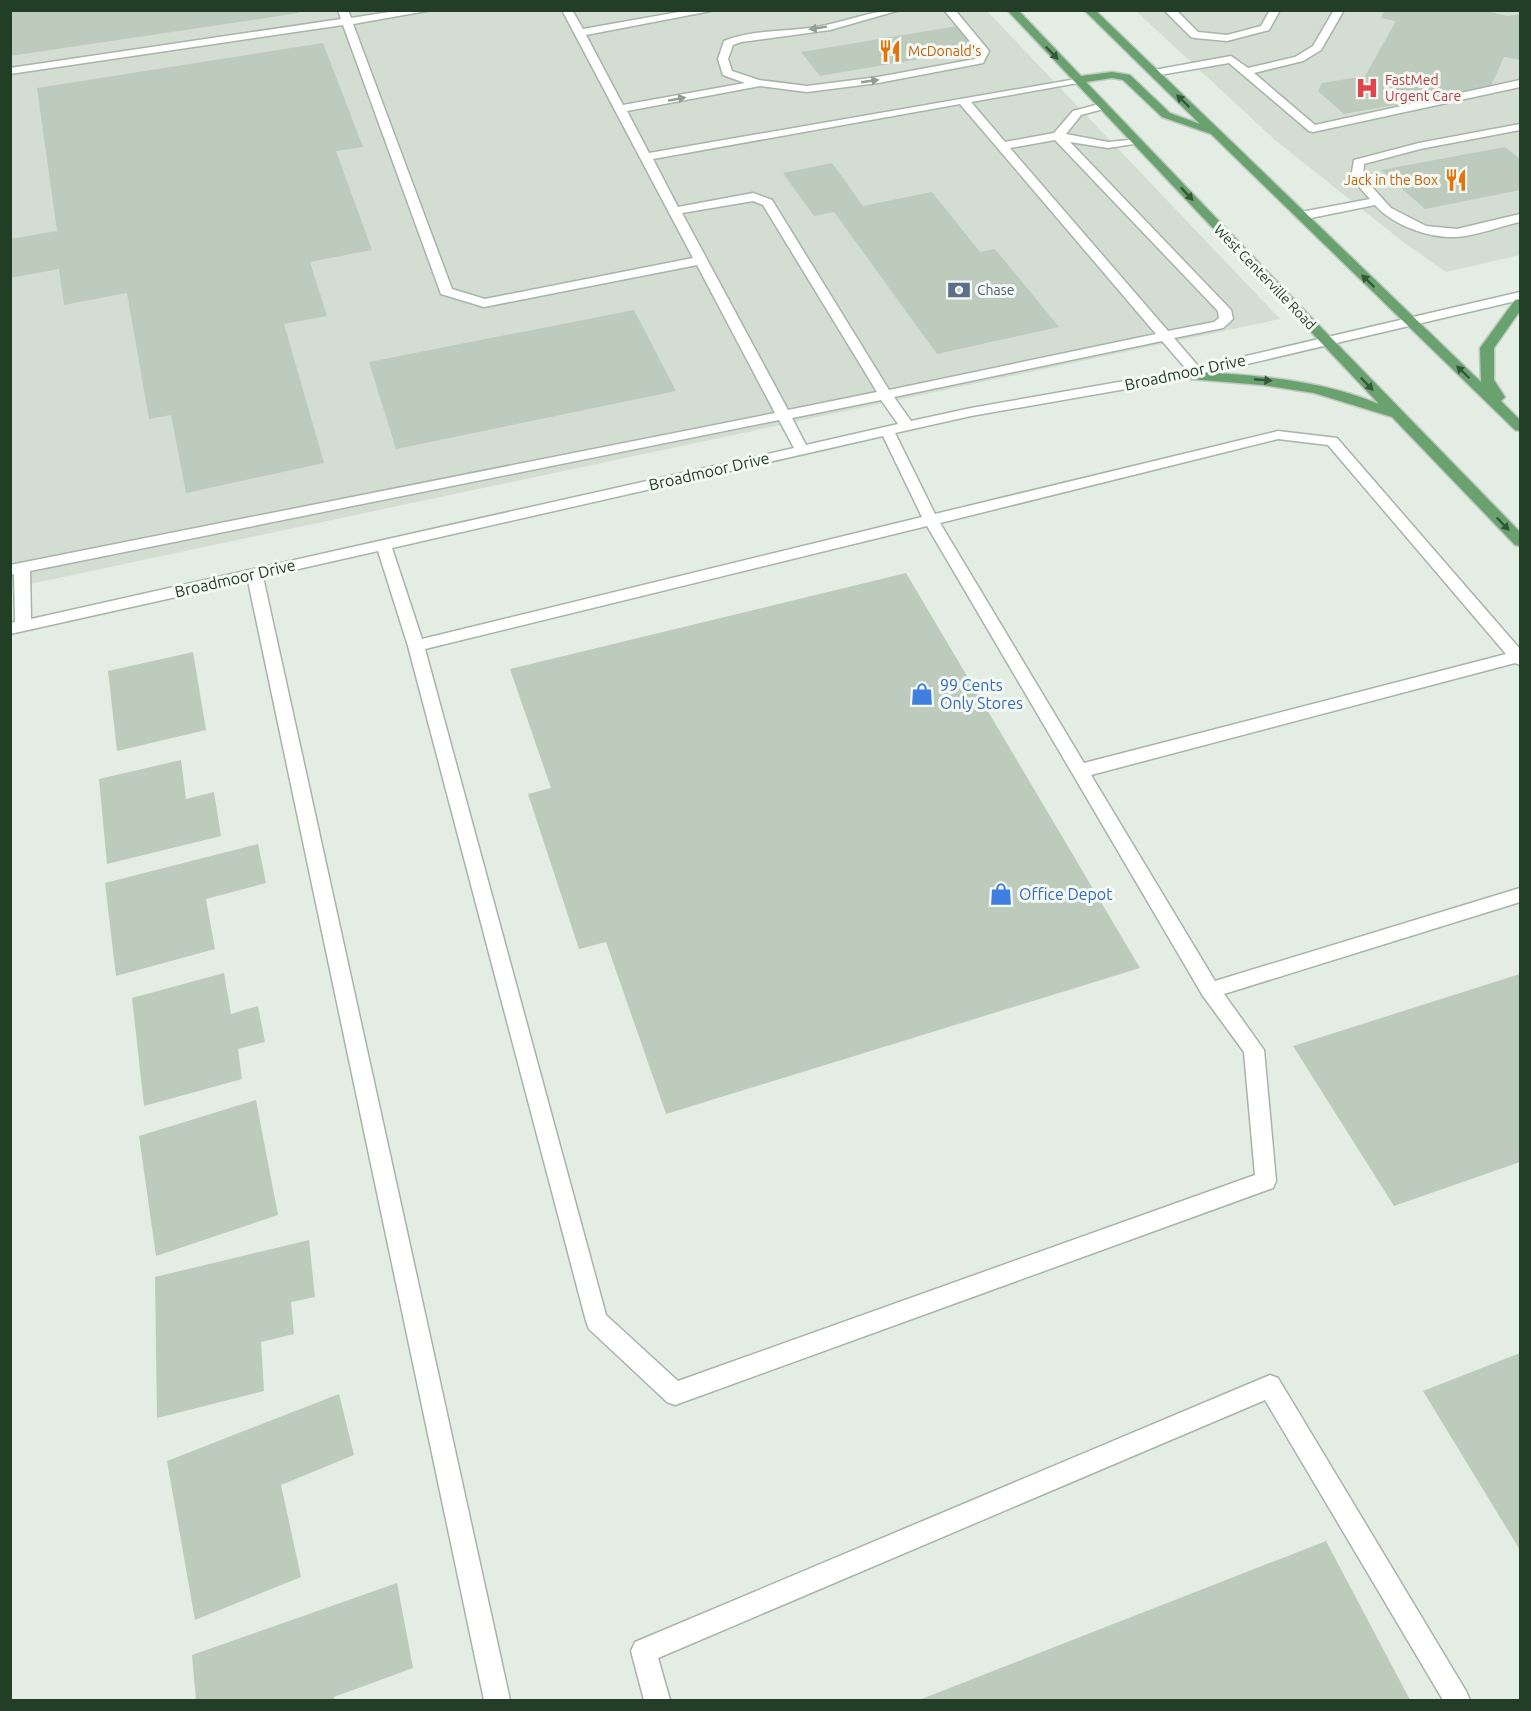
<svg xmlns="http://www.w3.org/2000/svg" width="1531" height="1711" viewBox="0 0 1531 1711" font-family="Ubuntu,sans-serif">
<rect width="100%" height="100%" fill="#e4ede3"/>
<g fill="#d3ddd2">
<polygon points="10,11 987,11 1280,319 11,588"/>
<polygon points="1136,11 1520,11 1520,255 1446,272 1402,241 1275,140"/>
</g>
<g fill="#bdcbbc">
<polygon points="10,10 298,10 299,13 10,56"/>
<polygon points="1385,10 1481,10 1508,16 1520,14 1520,60 1504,57 1490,88 1344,114 1318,91 1322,83 1365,76 1396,21 1381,18"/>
<polygon points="957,26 978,49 820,76 801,52"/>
<polygon points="323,43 363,147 336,151 372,250 310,262 327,316 284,324 324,463 186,493 171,415 149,419 127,293 64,305 59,269 10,278 10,239 57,231 37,88"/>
<polygon points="1505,147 1520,159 1520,190 1425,209 1381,170"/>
<polygon points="832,163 863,206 932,192 980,252 995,249 1059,327 937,354 834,212 814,216 783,173"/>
<polygon points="634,310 676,391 396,449 369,362"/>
<polygon points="906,573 1140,968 666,1114 606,942 579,949 528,794 551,788 510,669"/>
<polygon points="193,652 206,730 117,751 108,671"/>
<polygon points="181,760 186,799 214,792 221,836 107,864 99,779"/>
<polygon points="258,844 266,883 206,899 215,949 116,976 105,883"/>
<polygon points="224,973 231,1014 258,1006 265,1042 238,1049 242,1079 144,1106 132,998"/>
<polygon points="1520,974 1520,1162 1394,1206 1293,1046"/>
<polygon points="256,1100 278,1215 156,1256 139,1136"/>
<polygon points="309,1240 315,1297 291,1302 294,1334 261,1342 264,1391 157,1418 155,1277"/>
<polygon points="1520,1353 1520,1550 1423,1391"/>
<polygon points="339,1394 354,1455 281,1485 301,1577 195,1620 167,1461"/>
<polygon points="1326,1541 1410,1700 919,1700"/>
<polygon points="397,1583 413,1668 334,1697 335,1700 196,1700 192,1655"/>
</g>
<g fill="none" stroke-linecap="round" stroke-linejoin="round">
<g stroke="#a6b5a7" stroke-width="3">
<g id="minor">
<path d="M 338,10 L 348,10 L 351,18 L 402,10 L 432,10 L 353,24 L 452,289 L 485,299 L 693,258 L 562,10 L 572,10 L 583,29 L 690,10 L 716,10 L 586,35 L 623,105 L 745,83 L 723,75 L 718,59 L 724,41 C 754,29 786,32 817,27 C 845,22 872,10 900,10 L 830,30 L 741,42 L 733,45 L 728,59 L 732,71 L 759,80 L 807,86 L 878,77 L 975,59 L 978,51 L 944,10 L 955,10 L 989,51 L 983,63 L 878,83 L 807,92 L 760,86 L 627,111 L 649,153 L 1082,78 L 1084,80 L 1078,83 L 971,102 L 1005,142 L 1054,133 L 1073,111 L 1103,103 L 1109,106 L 1107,108 L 1081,115 L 1066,134 L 1108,142 L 1140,139 L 1140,143 L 1108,148 L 1070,142 L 1231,310 L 1233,319 L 1223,328 L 1174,338 L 1199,367 L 1520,292 L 1520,300 L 1183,379 L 971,416 L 895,433 L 935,514 L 1278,431 L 1337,438 L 1520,649 L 1520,665 L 1515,663 L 1091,775 L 1215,981 L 1520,888 L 1520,902 L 1224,994 L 1264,1050 L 1276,1181 L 1273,1188 L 675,1405 L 667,1402 L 589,1329 L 586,1321 L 408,646 L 378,551 L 263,577 L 510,1700 L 484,1700 L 248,581 L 10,634 L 10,623 L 15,622 L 14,574 L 10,575 L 10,565 L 775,413 L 697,265 L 484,307 L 441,294 L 343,25 L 10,74 L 10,68 L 341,19 ZM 960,104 L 1156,334 L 889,390 L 772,200 L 753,193 L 678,207 L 653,159 ZM 1055,140 L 1218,311 L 1219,318 L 1214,322 L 1168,331 L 1010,148 ZM 753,201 L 763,205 L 877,392 L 788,410 L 682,213 ZM 1162,341 L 1187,370 L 971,408 L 911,421 L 894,397 ZM 881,400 L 898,424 L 806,445 L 792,418 ZM 779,420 L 794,448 L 31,619 L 30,571 ZM 883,436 L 922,517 L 422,639 L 392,548 ZM 1278,439 L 1328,445 L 1506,654 L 1084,763 L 940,523 ZM 927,526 L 1203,996 L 1244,1052 L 1255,1175 L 678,1381 L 606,1315 L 425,649 Z"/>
<polygon points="1164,10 1176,10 1198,32 1227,35 1261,26 1270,10 1280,10 1269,30 1227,41 1195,38 1191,37"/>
<polygon points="1334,10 1344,10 1321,50 1303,61 1254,73 1315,125 1520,80 1520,87 1313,132 1309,131 1229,63 1154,76 1149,73 1154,70 1231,56 1248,68 1295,57 1313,46"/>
<path d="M 1520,124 L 1520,130 L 1420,149 L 1364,164 L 1363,177 L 1391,208 L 1426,226 L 1457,229 L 1520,214 L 1520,222 C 1500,226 1477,236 1456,237 C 1429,238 1394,226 1375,205 L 1301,220 L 1295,216 L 1301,212 L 1370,199 L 1351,178 L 1354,160 L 1419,143 Z"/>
<polygon points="1270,1375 1278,1378 1466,1691 1470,1700 1443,1700 1265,1400 658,1658 670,1700 644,1700 631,1651 635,1642"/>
</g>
</g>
<g stroke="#c1c9c2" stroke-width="3">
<path id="major" d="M 1007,10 L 1018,10 L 1081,76 L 1112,72 L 1130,75 L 1170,113 L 1200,124 L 1084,10 L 1095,10 L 1481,382 L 1480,348 L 1515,300 L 1520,299 L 1520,311 L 1494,348 L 1494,380 L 1505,397 L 1501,401 L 1520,420 L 1520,431 L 1515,430 L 1211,134 L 1162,117 L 1123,80 L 1112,78 L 1086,82 L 1307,313 L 1520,532 L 1520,546 L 1515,545 L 1392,417 L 1314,393 L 1262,385 L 1178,378 L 1176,375 L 1183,371 C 1249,375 1317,378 1379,404 Z"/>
</g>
<use href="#minor" fill="#fff" fill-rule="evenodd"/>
<use href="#major" fill="#69a26e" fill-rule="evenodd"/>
</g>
<defs><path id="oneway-solid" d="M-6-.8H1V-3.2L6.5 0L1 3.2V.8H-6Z" transform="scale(1.5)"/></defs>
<g fill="#919e92">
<use href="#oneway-solid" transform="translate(818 28) rotate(171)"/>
<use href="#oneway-solid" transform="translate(870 81) rotate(-8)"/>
<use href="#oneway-solid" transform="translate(677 99) rotate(-10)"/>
</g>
<g fill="#345738">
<use href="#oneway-solid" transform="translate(1052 53) rotate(46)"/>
<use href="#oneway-solid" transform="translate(1183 101) rotate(-136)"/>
<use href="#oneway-solid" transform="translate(1187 194) rotate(47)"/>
<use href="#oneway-solid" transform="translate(1368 281) rotate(-136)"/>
<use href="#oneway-solid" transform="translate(1463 372) rotate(-136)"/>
<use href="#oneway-solid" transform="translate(1263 380) rotate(5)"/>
<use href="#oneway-solid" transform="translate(1367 384) rotate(46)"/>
<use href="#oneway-solid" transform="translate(1503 524) rotate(46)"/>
</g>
<defs>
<g id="restaurant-bare" transform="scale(1.8)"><path d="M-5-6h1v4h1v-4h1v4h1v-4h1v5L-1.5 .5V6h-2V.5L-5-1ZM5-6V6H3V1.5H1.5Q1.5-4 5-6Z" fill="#e8710a" stroke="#f5f9f4" stroke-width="2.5" paint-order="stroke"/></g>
<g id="hospital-bare" transform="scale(1.8)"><path d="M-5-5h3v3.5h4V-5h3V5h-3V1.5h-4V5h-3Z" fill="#e0444e" stroke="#f5f9f4" stroke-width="2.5" paint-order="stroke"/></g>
<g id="bank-bare" transform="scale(1.8)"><path d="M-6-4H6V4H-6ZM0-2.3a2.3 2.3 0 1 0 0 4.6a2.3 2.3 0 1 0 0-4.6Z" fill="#5c6f8a" stroke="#f5f9f4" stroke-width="2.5" paint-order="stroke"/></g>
<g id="shop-bare" transform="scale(1.8)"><path d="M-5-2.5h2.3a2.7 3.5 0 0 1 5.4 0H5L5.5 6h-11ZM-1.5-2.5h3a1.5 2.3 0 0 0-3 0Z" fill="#3f7fe0" stroke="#f5f9f4" stroke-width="2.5" paint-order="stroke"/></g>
</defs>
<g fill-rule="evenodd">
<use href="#restaurant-bare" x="890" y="51"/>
<use href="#hospital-bare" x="1367" y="88"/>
<use href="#restaurant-bare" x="1456" y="180"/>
<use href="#bank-bare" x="959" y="290"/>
<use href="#shop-bare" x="922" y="694"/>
<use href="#shop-bare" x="1001" y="894"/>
</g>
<g text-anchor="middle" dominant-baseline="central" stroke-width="6" stroke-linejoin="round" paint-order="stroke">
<g font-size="14" fill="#c56008" stroke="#f5f9f4" text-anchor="start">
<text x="908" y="51">McDonald's</text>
<text x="1438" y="180" text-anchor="end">Jack in the Box</text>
</g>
<g font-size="14" fill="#be3a42" stroke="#f5f9f4" text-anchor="start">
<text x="1385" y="80">FastMed<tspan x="1385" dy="16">Urgent Care</tspan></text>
</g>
<g font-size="14" fill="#233e26" stroke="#f5f9f4">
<text transform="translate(1265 277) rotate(46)">West Centerville Road</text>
</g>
<g font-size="14" fill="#4e5e75" stroke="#f5f9f4" text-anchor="start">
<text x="977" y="290">Chase</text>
</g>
<g font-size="16" fill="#233e26" stroke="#f5f9f4">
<text transform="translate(1185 372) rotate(-12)">Broadmoor Drive</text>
<text transform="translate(709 471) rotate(-13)">Broadmoor Drive</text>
<text transform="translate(235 578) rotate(-13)">Broadmoor Drive</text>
</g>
<g font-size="16" fill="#366cbe" stroke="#f5f9f4" text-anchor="start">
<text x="940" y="685">99 Cents<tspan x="940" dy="18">Only Stores</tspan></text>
<text x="1019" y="894">Office Depot</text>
</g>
</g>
<rect width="1531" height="1711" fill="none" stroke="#233e26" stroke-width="24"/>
</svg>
